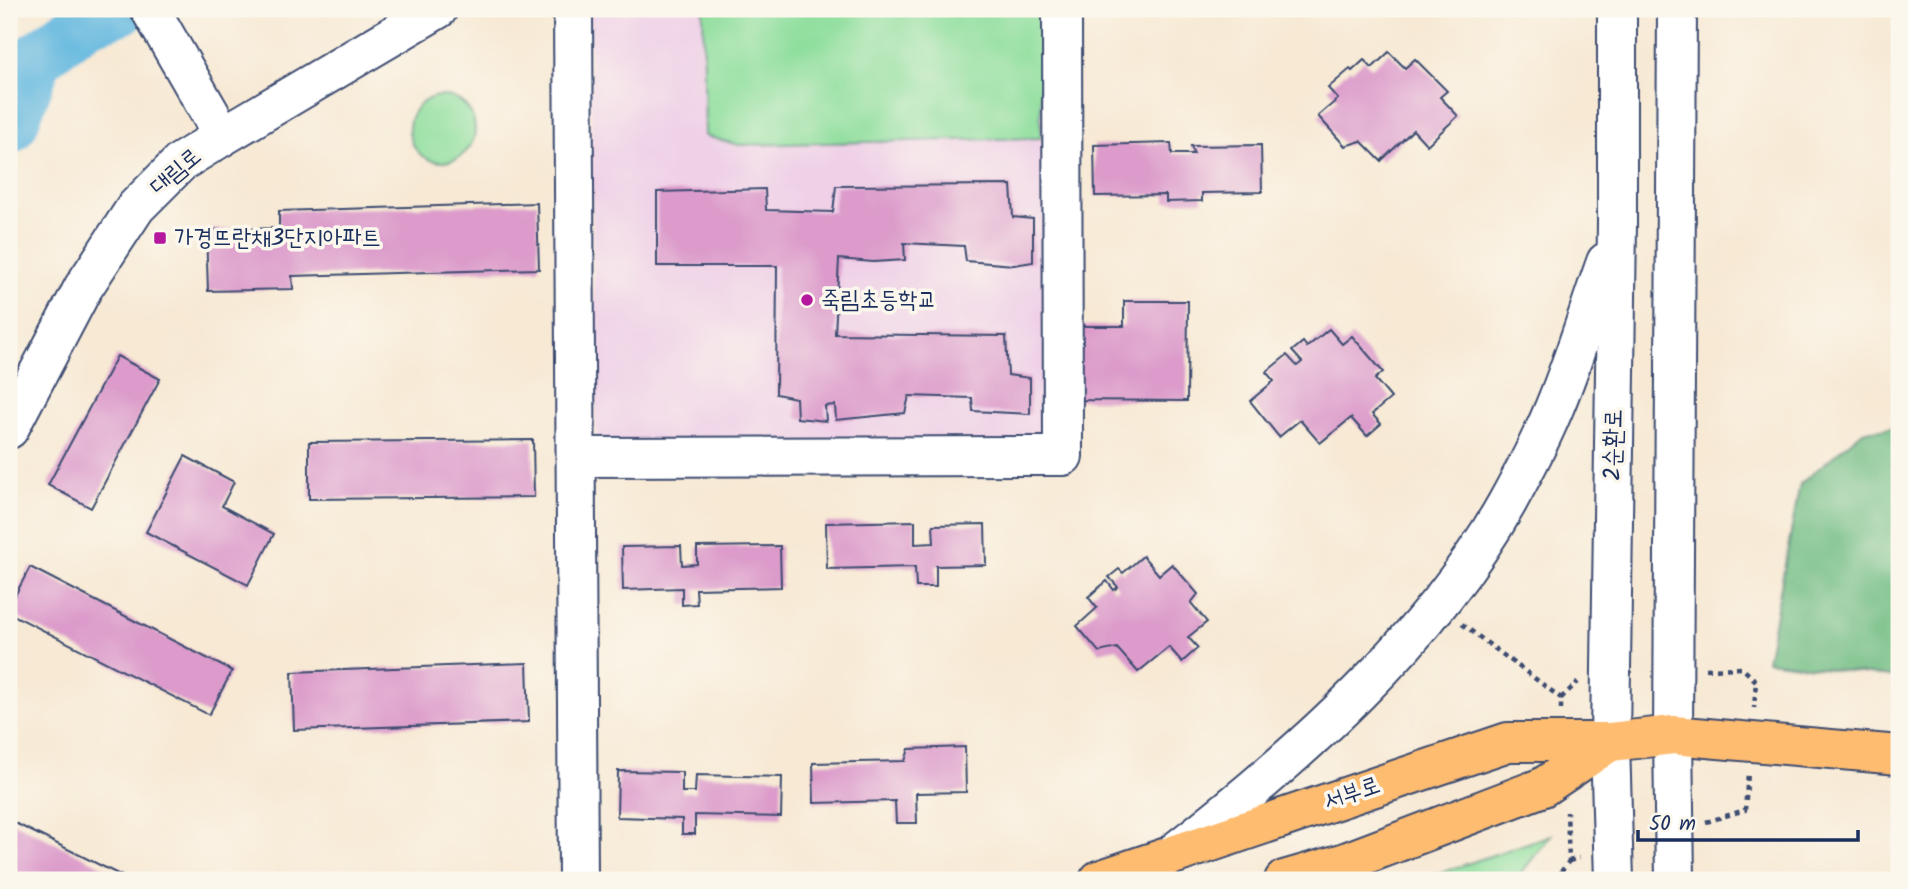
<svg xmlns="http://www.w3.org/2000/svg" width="1908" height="889" viewBox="0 0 1908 889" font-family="Kalam,'Poor Story',sans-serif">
<rect width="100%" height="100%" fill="#fbf7ec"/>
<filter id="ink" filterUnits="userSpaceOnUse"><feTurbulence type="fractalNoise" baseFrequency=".0143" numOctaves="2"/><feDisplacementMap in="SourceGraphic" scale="14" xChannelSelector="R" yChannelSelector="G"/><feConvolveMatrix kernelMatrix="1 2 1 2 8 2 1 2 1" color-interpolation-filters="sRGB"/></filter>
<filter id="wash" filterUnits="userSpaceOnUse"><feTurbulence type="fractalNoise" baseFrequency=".00686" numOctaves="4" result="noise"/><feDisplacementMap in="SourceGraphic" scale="28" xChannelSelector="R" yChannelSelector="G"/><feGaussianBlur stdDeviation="1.57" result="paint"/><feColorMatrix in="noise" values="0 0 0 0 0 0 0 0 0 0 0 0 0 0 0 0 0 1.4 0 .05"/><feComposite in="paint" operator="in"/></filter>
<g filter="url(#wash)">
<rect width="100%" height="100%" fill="#f7e9d4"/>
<polygon fill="#efd0e7" points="589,9 1057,9 1059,447 596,445"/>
<g fill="#8ede9d" stroke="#54867e" stroke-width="2">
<polygon points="703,9 1040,9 1041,138 739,145 705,136"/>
<circle cx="442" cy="129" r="33"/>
<polygon points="1551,835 1516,880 1420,880"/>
</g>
<polygon fill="#72bd84" stroke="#467671" stroke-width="2" points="1899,427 1899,678 1767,661 1800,484 1863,431"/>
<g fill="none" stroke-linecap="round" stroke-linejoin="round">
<polyline stroke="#63b8df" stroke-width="52" points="9,128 12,124 38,56 88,20 121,9"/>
</g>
<g id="blocks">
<g fill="#dc9bcb">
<polygon points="1389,52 1405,68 1415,59 1447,91 1440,97 1458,116 1427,145 1413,130 1381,161 1361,141 1345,146 1318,116 1338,99 1328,88 1350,69 1352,71 1364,60 1372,68"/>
<polygon points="1171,143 1172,154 1194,154 1191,146 1261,145 1262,192 1202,193 1202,201 1166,202 1166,195 1095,196 1094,145"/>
<polygon points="1011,185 1013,217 1033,219 1033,262 1014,265 966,261 964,246 904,243 905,260 873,262 839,259 835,334 1006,336 1008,375 1030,378 1030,414 973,411 972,398 909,396 905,413 836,420 835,405 825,406 826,421 797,418 796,398 776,394 777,266 657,266 657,192 765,189 766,210 833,212 836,186"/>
<polygon points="537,203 539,269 292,276 293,289 208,291 206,230 279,228 279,211"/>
<polygon points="1124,301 1188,301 1187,401 1071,400 1072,326 1124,326"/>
<polygon points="1329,329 1342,344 1352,336 1383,372 1375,379 1391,398 1372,414 1381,424 1367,436 1351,418 1320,443 1300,420 1279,437 1250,401 1274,381 1266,372 1287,355 1297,366 1302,362 1292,351 1303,342 1307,347"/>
<polygon points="117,356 160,379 91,508 48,485"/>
<polygon points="533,440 534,497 309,499 309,442"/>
<polygon points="185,456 234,482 222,506 274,534 248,585 146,532"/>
<polygon points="915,521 915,544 934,543 933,525 985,524 986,565 936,566 936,587 916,587 915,567 827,569 826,523"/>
<polygon points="681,546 682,565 697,564 697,547 780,546 781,587 696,589 697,604 682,605 682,588 623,590 622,547"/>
<polygon points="1143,556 1159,575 1172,564 1198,594 1191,603 1207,622 1188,637 1198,648 1182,662 1169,647 1138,672 1117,648 1099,652 1077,626 1097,608 1088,597 1107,581 1114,590 1118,587 1109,577 1119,569 1123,573"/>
<polygon points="30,567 232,671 209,715 9,613 9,607"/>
<polygon points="527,663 529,722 294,730 292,672"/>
<polygon points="965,747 966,792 916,793 917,823 896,823 895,801 814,803 813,763 905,761 909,749"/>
<polygon points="618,771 682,772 682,792 695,792 696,775 782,777 781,817 695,815 695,834 682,834 682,819 617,817"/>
<polygon points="9,820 130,880 22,880 9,873"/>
</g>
</g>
</g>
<g filter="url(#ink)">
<use href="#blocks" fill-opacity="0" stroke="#3c4b70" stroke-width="2"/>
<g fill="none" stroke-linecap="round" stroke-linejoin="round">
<g stroke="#3c4b70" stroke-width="42">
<g id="minor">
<polyline points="150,9 223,136"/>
<polyline points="573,9 578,880"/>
<polyline points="9,429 83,288 136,207 181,162 223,136 438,9"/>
<polyline points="576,457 1063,456 1062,9"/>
<path d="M 1175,852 C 1297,757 1431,639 1507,503 C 1523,474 1539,444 1552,413 C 1573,364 1588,312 1606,262"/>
<polyline points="1614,880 1610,742 1617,223 1617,9"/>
<polyline points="1675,880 1673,735 1677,9"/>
</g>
</g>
<g stroke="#3c4b70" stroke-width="42">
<g id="major">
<polyline points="1099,880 1508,742 1610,742 1673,735 1899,755"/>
<polyline points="1284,880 1343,863 1543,787 1610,742"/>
</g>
</g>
<g stroke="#3c4b70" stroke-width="4.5" stroke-dasharray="5 5" stroke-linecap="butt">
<polyline points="1462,624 1561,698 1561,709"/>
<polyline points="1706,669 1742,668 1756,681 1754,708"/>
<polyline points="1561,698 1578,682"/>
<polyline points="1706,822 1745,810 1748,773"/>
<polyline points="1569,861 1579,858"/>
<polyline points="1555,880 1569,861 1567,812"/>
</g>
<use href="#minor" stroke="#fff" stroke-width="38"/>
<use href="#major" stroke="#febc70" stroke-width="38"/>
</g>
</g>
<g fill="#b5179e" stroke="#fbf7ec" stroke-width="2.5">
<rect x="153" y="231" width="14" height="14" rx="3.5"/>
<circle cx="807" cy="300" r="7"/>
</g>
<g text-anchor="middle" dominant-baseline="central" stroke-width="7" stroke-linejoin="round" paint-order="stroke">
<g font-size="24" fill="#1b2f5e" stroke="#fbf7ec">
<text transform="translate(176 172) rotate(-40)">대림로</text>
<text transform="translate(1614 445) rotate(-89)">2순환로</text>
<text transform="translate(1352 794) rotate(-19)">서부로</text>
</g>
<g font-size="24" fill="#1b2f5e" stroke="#fbf7ec" text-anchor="start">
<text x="174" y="238">가경뜨란채3단지아파트</text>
<text x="821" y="300">죽림초등학교</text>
</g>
</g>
<rect width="1908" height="889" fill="none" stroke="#fbf7ec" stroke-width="35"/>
<path d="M1638 830v10h220v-10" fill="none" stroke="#1b2f5e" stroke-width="3.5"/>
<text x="1649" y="830" font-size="21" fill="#1b2f5e" stroke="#fbf7ec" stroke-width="5" paint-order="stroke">50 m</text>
</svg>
